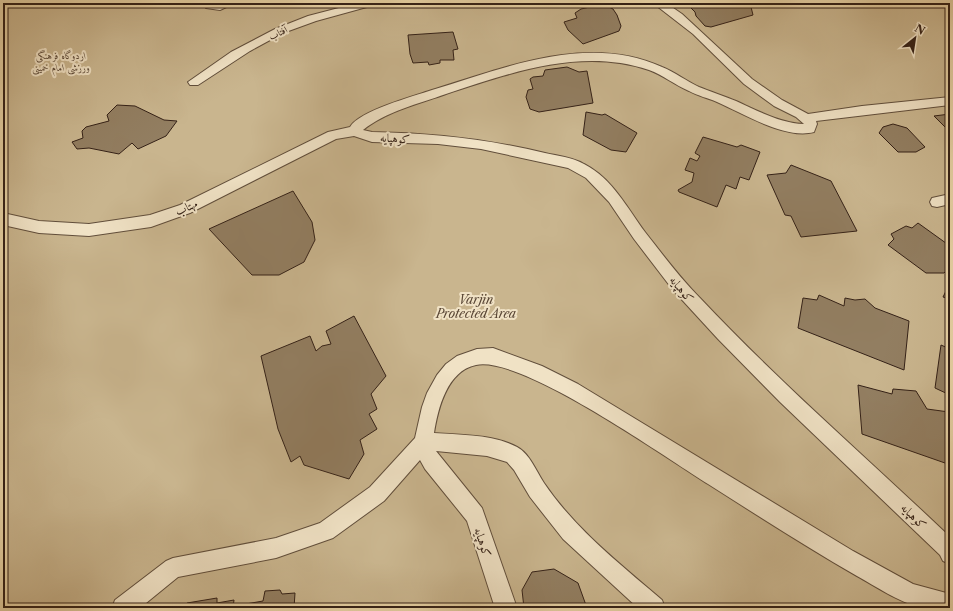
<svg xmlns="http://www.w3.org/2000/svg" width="953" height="611" viewBox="0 0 953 611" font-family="'Libre Caslon Text',Amiri,serif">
<rect width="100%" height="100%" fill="#e8d3a6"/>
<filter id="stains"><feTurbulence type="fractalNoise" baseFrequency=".005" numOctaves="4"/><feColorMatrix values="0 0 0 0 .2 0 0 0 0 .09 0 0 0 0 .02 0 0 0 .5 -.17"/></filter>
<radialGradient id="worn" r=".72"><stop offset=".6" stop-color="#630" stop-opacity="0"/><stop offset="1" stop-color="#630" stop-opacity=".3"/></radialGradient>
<rect fill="#c9b58e" stroke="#7e6b52" x="3" y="3" width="947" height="605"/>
<g fill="#927e61" stroke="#342117">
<polygon points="686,3 750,3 753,15 711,27 705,26 696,16 695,12"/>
<polygon points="603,4 613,9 617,15 621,26 619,31 583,44 568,30 564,22 577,18 575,13 581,9"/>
<polygon points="453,32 458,49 453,50 454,60 440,60 440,63 429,65 428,62 413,63 410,54 408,35"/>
<polygon points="567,67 579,72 587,71 593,103 539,112 530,109 526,97 528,90 533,89 530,79 533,77 543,76 545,70"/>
<polygon points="117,105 135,106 164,120 177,121 166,136 138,149 132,143 119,154 89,148 77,149 72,142 83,138 82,131 86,127 109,121 107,115"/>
<polygon points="586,112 602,115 605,114 637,133 626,152 611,150 583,135"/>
<polygon points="950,114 950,132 934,116"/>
<polygon points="893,124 907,128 925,147 916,152 898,152 879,133 883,127"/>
<polygon points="703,137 737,147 741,145 760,152 749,180 740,177 736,189 726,185 717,207 679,192 678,190 692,182 694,173 685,170 690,158 697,161 700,156 695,153"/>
<polygon points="791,165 831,181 857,231 801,237 791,216 785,215 767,175 786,173"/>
<polygon points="293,191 312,222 315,240 304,262 279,275 252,275 209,229"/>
<polygon points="918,223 950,246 950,267 944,273 926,273 888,245 894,239 891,234 906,226 912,228"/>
<polygon points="950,283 950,299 943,297"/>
<polygon points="819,295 844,306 845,298 855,300 865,299 875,308 909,321 904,370 798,328 803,298 817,300"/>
<polygon points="354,316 386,376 371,394 377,409 369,414 377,429 360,440 364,454 349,479 304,465 300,456 291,462 278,429 261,356 310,336 316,351 322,346 331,344 326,331"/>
<polygon points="941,345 950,349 950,395 935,388"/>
<polygon points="858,385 892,394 893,389 916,391 927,409 949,412 950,462 945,463 862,434"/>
<polygon points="554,569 578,583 587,608 524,608 522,590 532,572"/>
<polygon points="280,590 282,594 295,593 294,608 239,608 240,605 263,601 265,591"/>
<polygon points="217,598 217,603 234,600 233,608 187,608 187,603"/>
</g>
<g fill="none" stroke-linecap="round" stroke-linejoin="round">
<g stroke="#614e3b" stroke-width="2">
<g id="street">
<polygon points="203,3 235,3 220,10 206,8"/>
<polygon points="358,3 375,3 374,5 316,21 283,33 250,51 198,85 190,85 188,82 231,52 275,29 308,16"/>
<path d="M 653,3 L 666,3 L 682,14 L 752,79 L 782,100 L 808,114 L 862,106 L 950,97 L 950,105 L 816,121 L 817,124 L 814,132 C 786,140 742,113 717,102 C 708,98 698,96 689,91 C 675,85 663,75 649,70 C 581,47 510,73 446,94 C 418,104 387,111 363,130 L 372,132 C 431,133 488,139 545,153 C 558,156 572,157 584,164 C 613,179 627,208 645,232 C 663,255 680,278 700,298 C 779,382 866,457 950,537 L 950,564 L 943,561 L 940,555 L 780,402 L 718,339 L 673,290 L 634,239 L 609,202 L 586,178 L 568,168 L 481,149 L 438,144 L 372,142 L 354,136 L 336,139 L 190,213 L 151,227 L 89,236 L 39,233 L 3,225 L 3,213 L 39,221 L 89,224 L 150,215 L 180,205 L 328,132 L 350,127 C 359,111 414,96 432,90 C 504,68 588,33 662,67 C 675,72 686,81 699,87 C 711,92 724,96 736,101 C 758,111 780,123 804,124 L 796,117 L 774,106 L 744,84 L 693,34 Z"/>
<polygon points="950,194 950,204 937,207 932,206 930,202 932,198"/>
<path d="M 493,348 L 542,366 L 578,384 L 853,551 L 913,584 L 950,594 L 950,608 C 940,608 928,610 919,607 C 897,601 877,587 857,576 C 806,547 757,515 708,484 C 665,457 521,355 476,365 C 447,371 438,408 434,433 C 460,435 493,434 517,447 C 530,454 536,471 544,483 C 575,529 620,564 662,600 L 665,608 L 638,608 L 563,539 L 530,497 L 514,470 L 507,462 L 487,456 L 436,451 L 482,508 L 517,608 L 495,608 L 467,521 L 425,469 L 420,460 L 384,501 L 333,538 L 276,558 L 178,577 L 140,608 L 112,608 L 115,600 L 166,561 L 173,558 L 276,538 L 320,523 L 370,487 L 415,438 L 422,407 L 427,393 L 437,375 L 446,364 L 457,356 L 477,349 Z"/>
</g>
</g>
<use href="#street" fill="#f0e2c5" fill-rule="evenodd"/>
</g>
<g text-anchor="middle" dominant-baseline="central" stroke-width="4" stroke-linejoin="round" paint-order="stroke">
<g font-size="10" fill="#342117" stroke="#f0e2c5">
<text transform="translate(278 33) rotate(-25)">آفتاب</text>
</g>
<g font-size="10" font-style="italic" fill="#594635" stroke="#f0e2c5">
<text x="61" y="55">اردوگاه فرهنگی<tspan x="61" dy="12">ورزشی امام خمینی</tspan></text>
</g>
<g font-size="12" fill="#342117" stroke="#f0e2c5">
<text transform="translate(395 138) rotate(4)">کوهپایه</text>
<text transform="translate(186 207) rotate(-24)">مهتاب</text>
<text transform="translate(682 289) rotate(51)">کوهپایه</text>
<text transform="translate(914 516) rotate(45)">کوهپایه</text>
<text transform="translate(483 542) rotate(72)">کوهپایه</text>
</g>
<g font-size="12" font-style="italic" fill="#594635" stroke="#f0e2c5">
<text x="476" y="299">Varjin<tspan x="476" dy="14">Protected Area</tspan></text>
</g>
</g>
<rect width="953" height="611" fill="none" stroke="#e8d3a6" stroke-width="16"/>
<rect x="4" y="4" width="945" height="603" fill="none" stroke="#342117" stroke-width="2"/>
<rect x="8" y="8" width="937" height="595" fill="none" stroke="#342117"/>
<g transform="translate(915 38) rotate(30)" stroke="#f0e2c5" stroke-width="3" paint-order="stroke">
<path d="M0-3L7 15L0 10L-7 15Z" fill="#342117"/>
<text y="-6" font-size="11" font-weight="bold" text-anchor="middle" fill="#342117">N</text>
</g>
<rect width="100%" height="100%" filter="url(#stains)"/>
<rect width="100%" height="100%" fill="url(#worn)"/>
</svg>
